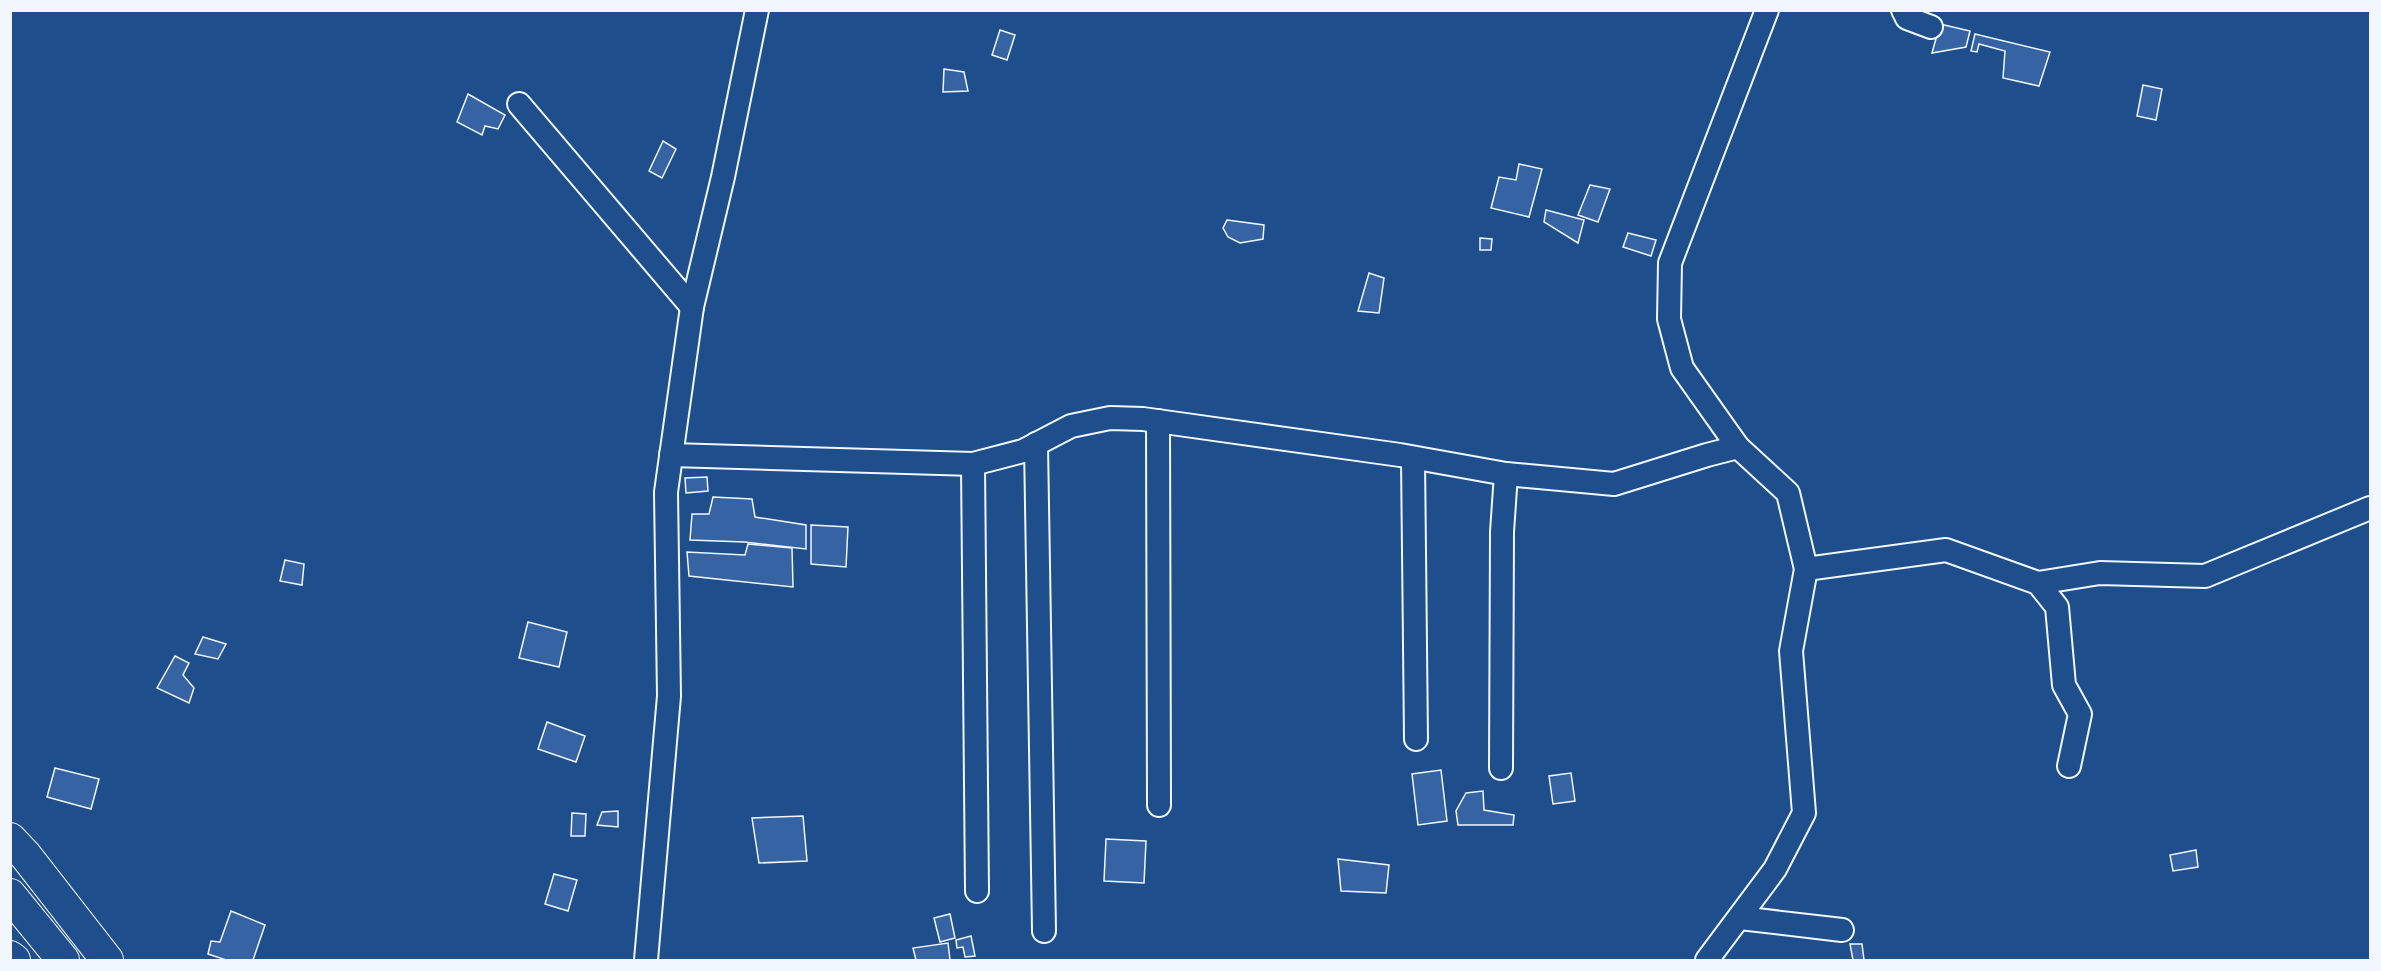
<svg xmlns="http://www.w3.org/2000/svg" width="2381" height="971" viewBox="0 0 2381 971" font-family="Cabin,sans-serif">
<rect width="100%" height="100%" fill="#1f4e8c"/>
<g fill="#3563a3" stroke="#f2f6ff" stroke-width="1.5">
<polygon points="1940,24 1970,31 1966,47 1932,53"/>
<polygon points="1000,30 1015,35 1007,60 992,55"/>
<polygon points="1975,34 2050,52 2039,86 2003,78 2005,51 1979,44 1977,52 1971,51"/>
<polygon points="944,69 964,72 968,91 943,92"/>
<polygon points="2143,85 2162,89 2156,120 2137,116"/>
<polygon points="468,94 505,115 498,129 485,126 482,135 457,122"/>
<polygon points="663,141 676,149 662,178 649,171"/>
<polygon points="1519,164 1542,169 1529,217 1491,208 1499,177 1516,180"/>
<polygon points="1590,185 1610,189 1598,222 1578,215"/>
<polygon points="1546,210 1584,220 1578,243 1544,222"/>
<polygon points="1227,220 1264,225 1263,239 1240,243 1228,237 1223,228"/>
<polygon points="1628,233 1656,240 1651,256 1623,247"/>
<polygon points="1480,238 1492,239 1491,250 1480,250"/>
<polygon points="1369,273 1384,278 1379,313 1358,311"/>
<polygon points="707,477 708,491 686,493 685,478"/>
<polygon points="713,497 752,499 755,517 806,525 806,549 744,542 690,540 692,514 709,514"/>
<polygon points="811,525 848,527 846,567 811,564"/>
<polygon points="748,544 792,548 793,587 689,576 687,552 745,555"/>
<polygon points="285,560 304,564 302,585 280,581"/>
<polygon points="528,622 567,632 559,667 519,658"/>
<polygon points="203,637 226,644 218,659 195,654"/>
<polygon points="175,656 189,663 183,675 194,688 189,703 157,688"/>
<polygon points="547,722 585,736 576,762 538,749"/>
<polygon points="55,768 99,779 91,809 47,797"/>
<polygon points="1441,770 1447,821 1418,825 1412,774"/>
<polygon points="1571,773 1575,801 1553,804 1549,776"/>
<polygon points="1483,791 1484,810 1514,815 1513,825 1458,825 1456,811 1466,793"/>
<polygon points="618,811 618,827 597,825 602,812"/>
<polygon points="572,813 586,814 585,836 571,836"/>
<polygon points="803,816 807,861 759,863 752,818"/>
<polygon points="1106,839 1146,841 1144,883 1104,881"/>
<polygon points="2196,850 2198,867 2173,871 2170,855"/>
<polygon points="1338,859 1389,865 1386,893 1341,891"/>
<polygon points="554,874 577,880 568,911 545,904"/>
<polygon points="231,911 265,925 253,960 226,960 208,954 211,941 220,942"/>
<polygon points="950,914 955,938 940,942 934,918"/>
<polygon points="971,936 975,956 965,957 963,947 957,948 956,940"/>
<polygon points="948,943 950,960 916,960 913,948"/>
<polygon points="1850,944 1862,944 1864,960 1853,960"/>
</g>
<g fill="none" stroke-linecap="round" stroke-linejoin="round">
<g stroke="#f2f6ff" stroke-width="26">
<g id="minor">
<polyline points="1903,10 1907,18 1931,27"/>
<polyline points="519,104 692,307"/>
<polyline points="1158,421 1159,805"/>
<polyline points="1036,444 1044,931"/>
<polyline points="671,455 973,464 1023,451 1071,426 1110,418 1143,419 1400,455 1506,474 1614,484 1707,455 1738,447"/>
<polyline points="1413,458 1416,739"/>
<polyline points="973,464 977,891"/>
<polyline points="1806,569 1946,550 2038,583 2100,573 2205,576 2370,508"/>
<polyline points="2038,583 2057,607 2064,685 2080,714 2069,766"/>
<polyline points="1501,768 1502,532 1506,474"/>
<polyline points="1740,918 1842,930"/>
<polyline points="646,960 669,696 666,492 692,307 723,177 757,10"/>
<polyline points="1707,960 1775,869 1804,813 1791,651 1806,569 1788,493 1738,447 1682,368 1669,319 1670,263 1767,10"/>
</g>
</g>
<g stroke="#f2f6ff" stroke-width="34">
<g id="highway">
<polyline points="10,839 26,856 107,960"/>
<polyline points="10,895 63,960"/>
<polyline points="10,957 14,960"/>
</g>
</g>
<use href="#minor" stroke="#1f4e8c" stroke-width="22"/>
<use href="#highway" stroke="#1f4e8c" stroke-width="32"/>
</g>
<rect width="2381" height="971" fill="none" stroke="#f2f6ff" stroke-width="24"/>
</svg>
